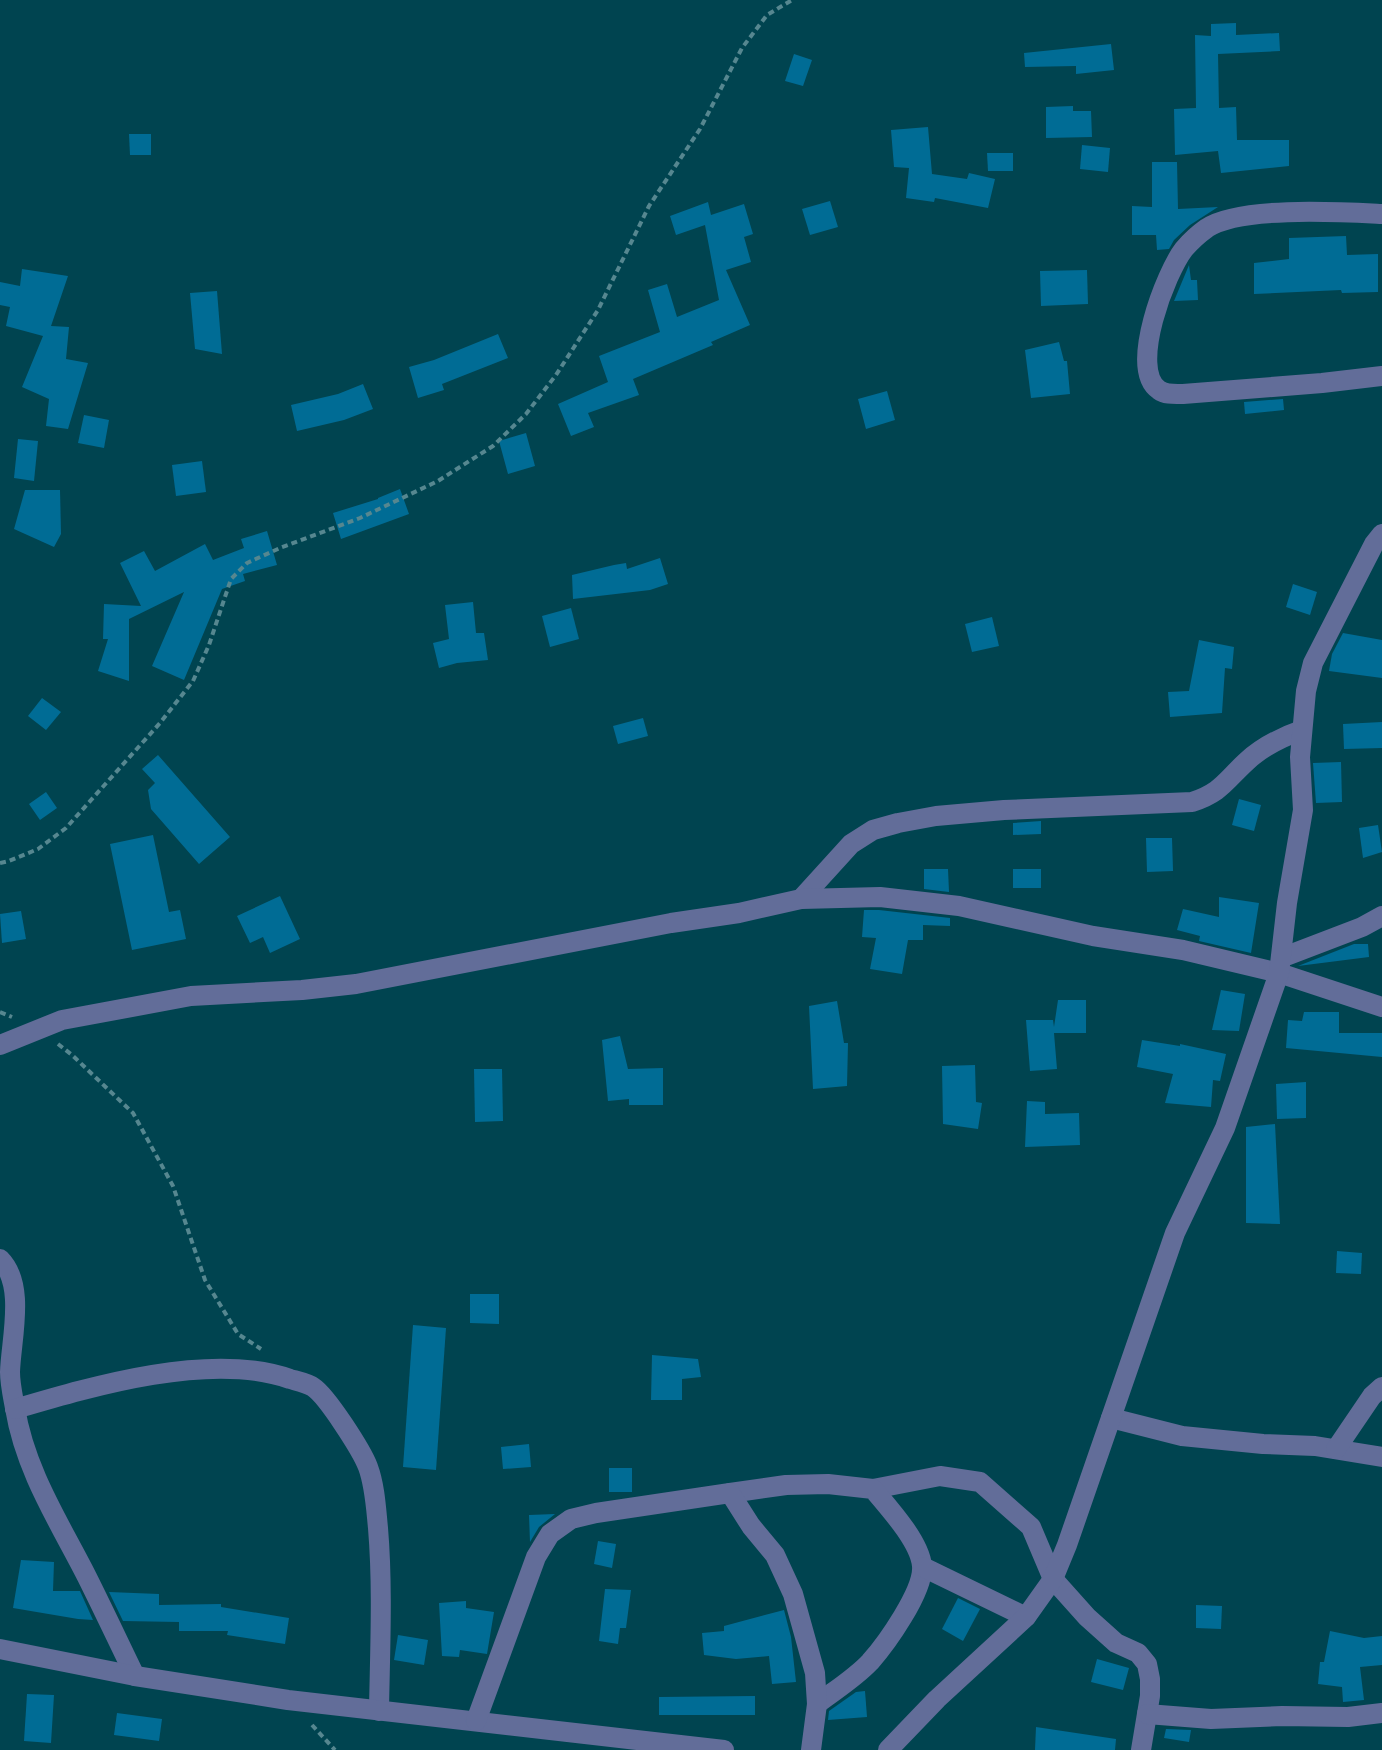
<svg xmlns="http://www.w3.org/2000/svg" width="1382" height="1750" viewBox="0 0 1382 1750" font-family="Barlow,sans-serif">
<rect width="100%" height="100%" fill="#004450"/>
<g fill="#006c95">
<polygon points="1236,23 1236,35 1279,33 1280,51 1218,54 1219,108 1236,107 1237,140 1289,140 1289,166 1221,173 1218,151 1175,155 1174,109 1196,108 1195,35 1211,36 1211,24"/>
<polygon points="1111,44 1114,70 1076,74 1076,66 1025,67 1024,53"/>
<polygon points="794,54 812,60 803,86 785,81"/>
<polygon points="1073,106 1073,111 1091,111 1092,137 1046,138 1046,107"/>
<polygon points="928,127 932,174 967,179 969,173 995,179 988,208 935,198 934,202 906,198 909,168 894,167 891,130"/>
<polygon points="129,134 151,134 151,155 130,155"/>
<polygon points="1082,145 1110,148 1108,172 1080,169"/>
<polygon points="987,153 1013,153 1013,171 988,171"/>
<polygon points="1152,162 1177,162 1178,209 1218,207 1190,225 1174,240 1169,249 1157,250 1156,235 1132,235 1132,206 1152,207"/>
<polygon points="830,201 838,227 810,235 802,209"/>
<polygon points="708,202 711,215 744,204 753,234 744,237 751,262 726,270 750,325 711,342 713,345 633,379 639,395 588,413 594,427 571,436 558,404 608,382 599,356 660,332 648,290 667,284 677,317 719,300 705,225 676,235 670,216"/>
<polygon points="1346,236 1347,255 1378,254 1378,292 1342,293 1341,290 1254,294 1254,263 1289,259 1289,238"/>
<polygon points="1189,265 1191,280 1197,280 1198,300 1174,301"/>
<polygon points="22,269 68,276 51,326 69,327 66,359 88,363 68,429 46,426 49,399 22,387 43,336 6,326 10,307 0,305 0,282 20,286"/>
<polygon points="1087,270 1088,304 1041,306 1040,271"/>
<polygon points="217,291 222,354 195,349 190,293"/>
<polygon points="498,334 508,358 442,384 444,390 418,398 409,367 434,360"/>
<polygon points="1059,342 1064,361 1067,361 1070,394 1031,398 1025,350"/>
<polygon points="363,384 373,409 344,420 297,431 291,405 338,394"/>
<polygon points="887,391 895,420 866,429 858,399"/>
<polygon points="1283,399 1284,410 1245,414 1244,402"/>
<polygon points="84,415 109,420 104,448 78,443"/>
<polygon points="526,433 535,466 508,474 499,441"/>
<polygon points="18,439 38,441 34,481 14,478"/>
<polygon points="202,461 206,492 176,496 172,465"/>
<polygon points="400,489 409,514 341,539 333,513 378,499 378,498"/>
<polygon points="25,490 60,490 61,534 54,547 14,529"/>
<polygon points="267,531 277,565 243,574 245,581 222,589 184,680 152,666 184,592 129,619 129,681 98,671 108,639 103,639 104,604 141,606 120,563 144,551 155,571 205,544 213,560 244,548 241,539"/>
<polygon points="660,558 668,584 650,590 573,599 572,575 614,565 626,563 627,569"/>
<polygon points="1293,584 1317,592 1310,615 1286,607"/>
<polygon points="473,602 476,633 484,633 488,660 457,663 439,668 433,643 449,639 445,605"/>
<polygon points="571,608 579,639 550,647 542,616"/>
<polygon points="992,617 999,646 972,652 965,624"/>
<polygon points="1343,633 1382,640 1382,678 1329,671 1332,654"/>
<polygon points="1199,640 1234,647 1232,669 1225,668 1222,713 1170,717 1168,692 1189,691"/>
<polygon points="42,698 61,712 46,730 28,716"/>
<polygon points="643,718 648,736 618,744 613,726"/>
<polygon points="1382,722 1382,748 1344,749 1343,724"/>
<polygon points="158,755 230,837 199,864 151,809 148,790 155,783 142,769"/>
<polygon points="1341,762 1342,802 1316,803 1313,763"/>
<polygon points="46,792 57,808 40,820 29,804"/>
<polygon points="1239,799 1261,805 1254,831 1232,825"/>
<polygon points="1041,821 1041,834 1013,835 1013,823"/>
<polygon points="1378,825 1382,852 1363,858 1359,828"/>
<polygon points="153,835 169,912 180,910 186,939 132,950 110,844"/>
<polygon points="1146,838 1172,838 1173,871 1147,872"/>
<polygon points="924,869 948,869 949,892 924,889"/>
<rect x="1013" y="869" width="28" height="19"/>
<polygon points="280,896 300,939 270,953 263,937 250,943 237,916"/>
<polygon points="1219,897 1259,903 1251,953 1199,941 1200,936 1177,930 1183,909 1219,917"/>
<polygon points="864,910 879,910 950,918 950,926 923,925 923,940 908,940 902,974 870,969 876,938 862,937"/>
<polygon points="21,911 26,939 2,943 0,914"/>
<polygon points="1354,944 1368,944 1369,957 1298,966"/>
<polygon points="1221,990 1245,994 1239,1031 1212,1030"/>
<polygon points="1058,1000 1086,1000 1086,1033 1054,1033 1057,1069 1030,1071 1026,1020 1053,1020 1054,1027"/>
<polygon points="837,1001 844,1043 848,1043 847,1086 813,1089 809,1006"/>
<polygon points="1304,1012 1339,1012 1339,1033 1382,1033 1382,1057 1286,1048 1288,1020 1302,1021"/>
<polygon points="620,1036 628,1069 663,1068 663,1105 629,1105 629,1099 608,1101 602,1040"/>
<polygon points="1142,1040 1180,1046 1180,1044 1226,1054 1220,1081 1213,1080 1211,1107 1165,1103 1173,1074 1137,1067"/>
<polygon points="975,1065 976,1102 982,1103 978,1129 943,1124 942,1066"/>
<polygon points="474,1069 502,1069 503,1121 475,1122"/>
<polygon points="1306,1082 1306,1118 1277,1119 1276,1084"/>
<polygon points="1027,1101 1045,1102 1045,1114 1079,1113 1080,1145 1025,1147"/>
<polygon points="1275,1124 1280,1224 1246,1223 1246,1127"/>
<polygon points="1337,1251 1362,1253 1361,1274 1336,1273"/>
<polygon points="470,1294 499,1294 499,1324 470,1323"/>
<polygon points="413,1325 446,1328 436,1470 403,1467"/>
<polygon points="652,1355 698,1359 701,1377 682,1379 682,1400 651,1400"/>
<polygon points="529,1444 531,1467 503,1469 501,1447"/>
<rect x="609" y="1468" width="23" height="24"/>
<polygon points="555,1514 539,1527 530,1542 529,1515"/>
<polygon points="598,1541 616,1544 612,1568 594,1564"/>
<polygon points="21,1560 54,1562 53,1591 80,1591 93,1620 78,1619 13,1608"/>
<polygon points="605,1589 631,1590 626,1628 620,1628 618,1644 599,1641"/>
<polygon points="109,1592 159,1594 159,1605 221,1604 221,1607 289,1618 285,1644 227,1635 228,1631 179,1631 179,1622 123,1621"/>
<polygon points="958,1598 980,1609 963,1641 942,1629"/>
<polygon points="466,1601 466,1608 494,1612 487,1654 460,1650 459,1657 442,1656 439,1603"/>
<polygon points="1196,1605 1222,1606 1221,1629 1196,1628"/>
<polygon points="784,1610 791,1637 796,1682 772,1684 769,1656 736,1659 704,1655 702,1633 724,1631 724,1626"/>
<polygon points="1330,1631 1364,1638 1382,1636 1382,1665 1360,1667 1364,1700 1343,1702 1342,1687 1318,1684 1320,1662 1324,1662"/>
<polygon points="398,1635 428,1640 424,1665 394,1660"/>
<polygon points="1097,1659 1129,1668 1123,1690 1091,1682"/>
<polygon points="865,1691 867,1717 828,1720 829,1711 856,1692"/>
<polygon points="27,1694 54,1695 51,1743 24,1741"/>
<polygon points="755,1696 755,1715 659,1715 659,1697"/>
<polygon points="117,1713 162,1719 159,1741 114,1735"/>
<polygon points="1036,1727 1116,1739 1115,1750 1035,1750"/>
<polygon points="1166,1729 1191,1730 1189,1742 1164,1738"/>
</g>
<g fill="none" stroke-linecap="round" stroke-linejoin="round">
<g stroke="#568790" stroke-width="4" stroke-dasharray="6 4" stroke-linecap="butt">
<polyline points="0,863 9,861 38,849 66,828 160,723 193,681 209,645 231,579 247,563 280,548 360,518 438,481 493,446 526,414 556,375 598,310 649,206 700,129 742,48 767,15 792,0"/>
<polyline points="0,1012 12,1017"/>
<polyline points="58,1044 72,1055 133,1113 173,1186 205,1280 238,1334 261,1349"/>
<polyline points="312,1725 335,1750"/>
</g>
<g stroke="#626d99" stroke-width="20">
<path d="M 1382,214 C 1341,212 1240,206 1207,228 C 1200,233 1190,242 1184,249 C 1166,272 1128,369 1159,390 C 1166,395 1175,394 1183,394 L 1322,383 L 1382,376"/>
<path d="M 801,899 L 851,844 L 873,830 L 898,823 L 936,816 L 1004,810 L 1192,802 C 1222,792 1225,781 1247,761 C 1262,747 1282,737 1302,730"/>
<polyline points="1281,958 1362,927 1382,916"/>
<polyline points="0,1045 62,1020 191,996 302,990 356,984 671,923 739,913 801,899 880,897 959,906 1093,936 1183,950 1279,973 1382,1007"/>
<path d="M 0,1259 C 26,1285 11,1339 10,1372 C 10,1384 13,1397 15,1408 C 25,1470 59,1522 87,1577 C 103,1609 119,1643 135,1676"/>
<path d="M 15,1409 C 93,1386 211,1351 290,1379 C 297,1381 307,1383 313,1387 C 327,1396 362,1451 368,1467 C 375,1486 376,1508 378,1528 C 383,1588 380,1649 379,1711"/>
<polyline points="1111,1418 1182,1436 1263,1444 1315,1446 1382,1457"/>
<polyline points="1336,1449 1372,1396 1382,1387"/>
<polyline points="873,1489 940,1476 980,1482 1031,1527 1053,1579 1087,1617 1116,1643 1138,1653 1147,1664 1150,1679 1150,1696 1141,1750"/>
<path d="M 730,1493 L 786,1485 L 828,1484 L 873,1489 C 889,1508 920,1542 922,1566 C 924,1591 886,1644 870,1662 C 855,1678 834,1691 817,1704"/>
<polyline points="923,1567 1026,1617"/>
<polyline points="0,1649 135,1676 288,1700 724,1750"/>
<polyline points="1147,1714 1211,1719 1282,1716 1348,1717 1382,1713"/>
<polyline points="476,1721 536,1557 550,1534 571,1519 596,1513 730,1493 751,1526 775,1555 793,1594 815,1673 817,1704 811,1750"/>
<polyline points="888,1750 937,1699 1026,1617 1053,1579 1067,1545 1175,1233 1225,1128 1279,973 1287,903 1303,810 1300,757 1306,691 1313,663 1374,544 1382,534"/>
</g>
</g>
</svg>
